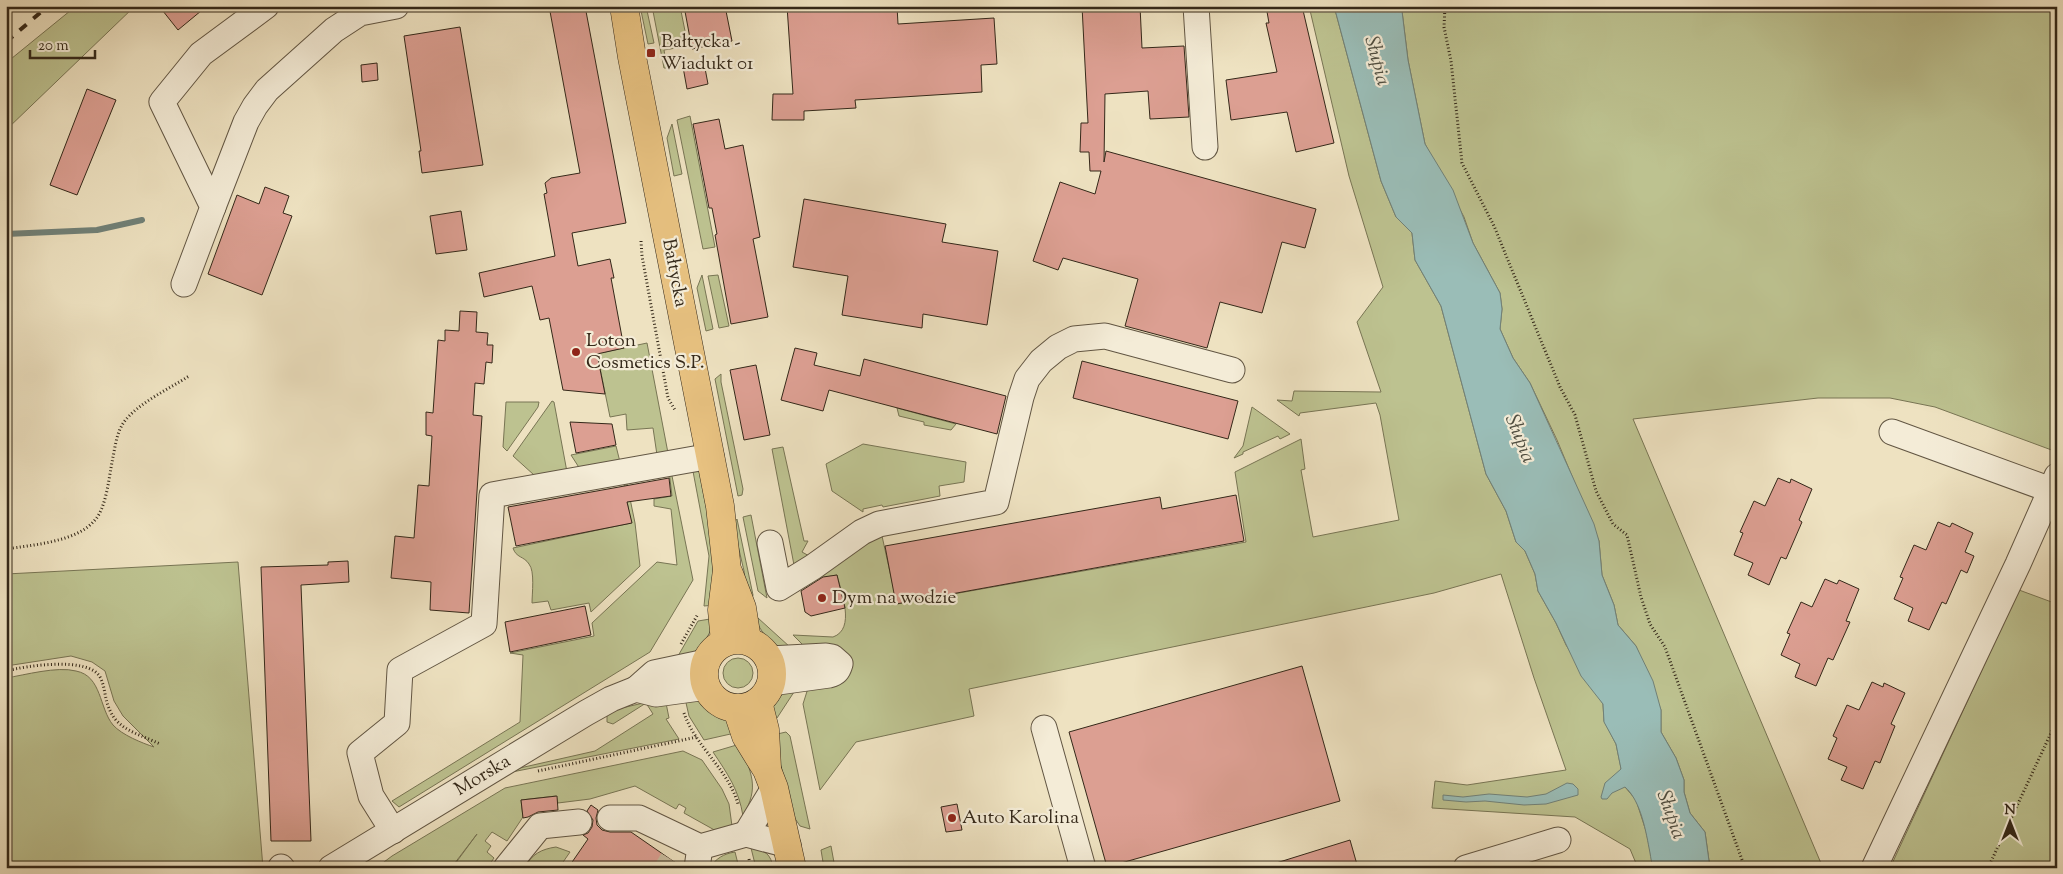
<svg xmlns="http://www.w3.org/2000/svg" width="2063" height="874" viewBox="0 0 2063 874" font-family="'Sorts Mill Goudy',serif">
<rect width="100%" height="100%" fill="#eee2c1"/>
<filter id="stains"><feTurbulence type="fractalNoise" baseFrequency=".004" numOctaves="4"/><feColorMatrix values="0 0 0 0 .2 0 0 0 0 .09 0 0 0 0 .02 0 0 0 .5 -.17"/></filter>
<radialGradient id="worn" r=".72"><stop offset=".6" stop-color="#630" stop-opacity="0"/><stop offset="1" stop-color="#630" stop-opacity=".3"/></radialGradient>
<g fill="#bdc290" stroke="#787554">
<polygon points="76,6 135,6 6,130 6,63"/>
<polygon points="640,6 646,6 654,43 648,44"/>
<polygon points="652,6 680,6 688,46 664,50 667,68 664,68"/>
<path d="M 1309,6 L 1334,6 L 1381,181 L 1396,217 L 1412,233 L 1415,260 L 1441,306 L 1486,474 L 1506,511 L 1516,542 L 1525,551 L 1535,574 L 1538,591 L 1556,623 L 1566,645 L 1603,704 L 1604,721 L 1616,744 L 1625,787 L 1636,800 L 1646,831 L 1654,868 L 1638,868 L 1630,849 L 1575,817 L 1432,808 L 1435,781 L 1467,785 L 1566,770 L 1534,678 L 1501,574 L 1434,593 L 969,689 L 974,716 L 856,742 L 820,790 L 803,704 L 809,685 L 803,645 L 793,635 L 833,637 C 856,629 841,592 837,575 L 804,581 L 829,564 L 882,536 L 897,604 L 1246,542 L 1235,472 L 1301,439 L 1305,469 L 1301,470 L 1313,537 L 1399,520 L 1380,415 L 1376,403 L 1300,413 L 1299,416 L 1277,400 L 1292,401 L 1294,391 L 1381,392 L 1357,322 L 1383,287 L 1349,176 Z"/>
<polygon points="1403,6 2057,6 2057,452 1935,407 1890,398 1818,398 1633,419 1823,868 1710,868 1705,832 1690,813 1684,792 1684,780 1676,758 1661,732 1661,710 1636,646 1618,625 1614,605 1602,575 1599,541 1557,440 1530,383 1513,358 1500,329 1502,309 1500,293 1473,243 1464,217 1425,144 1408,60 1402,11"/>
<polygon points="690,116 715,247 703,249 677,120"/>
<polygon points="672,124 682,174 674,176 667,138"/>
<polygon points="702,275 713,329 706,331 697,288"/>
<polygon points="718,275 729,326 719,328 708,276"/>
<polygon points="588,309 605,352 647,343 668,453 657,455 653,428 627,430 626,414 610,417"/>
<polygon points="721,374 721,382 743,489 742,495 738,496 715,379"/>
<polygon points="552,401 554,402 567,472 534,475 513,456"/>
<polygon points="506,402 539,402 538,407 507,451 503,447"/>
<polygon points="1252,407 1290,434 1280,439 1278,436 1243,452 1243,454 1234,458 1243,446"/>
<polygon points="897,408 956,424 951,430 924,425 924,422 899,416"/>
<polygon points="863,444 966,462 964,482 939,486 940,496 883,507 882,505 863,509 863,512 832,491 826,464"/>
<polygon points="616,446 620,462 580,469 571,455"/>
<polygon points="783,447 804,541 808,541 802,552 811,557 794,565 772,449"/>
<polygon points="692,466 699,468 711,533 715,605 704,606 709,556"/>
<polygon points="669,471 671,471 693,580 650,652 399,807 392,801 520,722 523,655 510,653 594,636 592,623 657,562 677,565 671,509 654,506 654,499 672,496"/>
<path d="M 623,479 L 626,479 L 635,523 L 640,566 L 591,612 L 589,603 L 551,610 L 548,601 L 532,603 C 532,594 535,571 529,564 C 524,556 516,558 513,548 L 631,523 Z"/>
<polygon points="751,515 767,598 758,591 743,517"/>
<polygon points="737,519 753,595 752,599 748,601 744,571 733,524"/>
<path d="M 238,562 L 263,868 L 6,868 L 6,678 C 25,675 57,666 76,671 C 102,676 99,708 113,725 C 122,735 142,743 154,747 L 123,716 L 114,701 L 105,671 L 92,662 L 71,656 L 6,666 L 6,574 Z"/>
<polygon points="2019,590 2057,604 2057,868 1890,868"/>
<path d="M 754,616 L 758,618 L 790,647 L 782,648 C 768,641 760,631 754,616 Z"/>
<path d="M 716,618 C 712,629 702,650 691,655 C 687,656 682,656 678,656 L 698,621 Z"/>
<circle cx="738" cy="673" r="15"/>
<polygon points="786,690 794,692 777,718 773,721 772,706"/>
<path d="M 684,694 C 713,702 718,709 735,733 L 704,740 L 689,716 Z"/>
<polygon points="665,698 669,718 666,719 679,739 512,772 511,770 595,751 653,714 646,703 613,724 607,722 607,714 613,710"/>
<polygon points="786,732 790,736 810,829 800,826 794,817 773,735"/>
<path d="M 740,744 C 751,774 760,786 743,816 C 739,790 727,773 713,752 Z"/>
<polygon points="683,751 702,760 722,789 729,804 732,826 718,832 684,813 686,808 679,804 676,809 635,786 590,799 558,803 556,796 521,800 523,817 507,841 492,832 485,841 491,846 487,852 494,858 487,868 452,868 477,834 451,868 380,868 380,865 392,856 505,788"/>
<polygon points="831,846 835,868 824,868 821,850"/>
<path d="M 556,847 L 570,852 L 559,868 L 525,868 C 531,854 542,849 556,847 Z"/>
<path d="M 751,848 C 765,850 771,854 773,868 L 756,868 Z"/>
<path d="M 735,852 L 739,868 L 709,868 C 717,858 723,854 735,852 Z"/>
</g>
<g fill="#9abdb7" stroke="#718178">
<path d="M 1334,6 L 1404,6 L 1402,11 L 1408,60 L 1425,144 L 1453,190 L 1473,243 L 1500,293 L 1502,309 L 1500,329 L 1513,358 L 1530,383 L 1594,524 L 1599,541 L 1602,575 L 1614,605 L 1618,625 L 1636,646 L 1653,681 L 1661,710 L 1661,732 L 1676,758 L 1684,780 L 1684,792 L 1690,813 L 1705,832 L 1710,868 L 1654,868 C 1651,863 1651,858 1650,853 C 1646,832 1641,801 1625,787 L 1612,793 L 1607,799 L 1602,799 L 1601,797 L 1605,783 L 1621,769 L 1616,744 L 1604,722 L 1603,704 L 1581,676 L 1556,623 L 1538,591 L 1535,574 L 1525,551 L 1516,542 L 1506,511 L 1486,474 L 1441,306 L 1415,260 L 1412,233 L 1396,217 L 1381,181 Z"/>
<polygon points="1567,783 1573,784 1578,789 1578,795 1546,804 1524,805 1485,801 1466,802 1443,800 1443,795 1463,797 1489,794 1527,797 1546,794"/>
</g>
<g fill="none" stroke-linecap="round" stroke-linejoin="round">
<polyline stroke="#718178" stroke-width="6" points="6,234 97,230 142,220"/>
</g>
<g fill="#dc9f92" stroke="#342819">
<polygon points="159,6 207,6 178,30"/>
<polygon points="549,6 585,6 626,223 572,233 578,266 610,259 614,278 611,278 624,348 597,354 605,394 563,390 549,318 540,320 532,286 484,297 479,273 555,256 544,194 547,193 545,183 551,178 580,173"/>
<polygon points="684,6 725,6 732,41 692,49"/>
<polygon points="787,6 897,6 898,24 994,18 997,64 981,65 982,92 855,100 856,108 804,111 804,120 772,120 773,94 793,94"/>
<polygon points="1082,6 1140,6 1142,48 1184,46 1189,117 1150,119 1148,91 1105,94 1104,162 1106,151 1316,209 1305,248 1282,242 1262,313 1220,302 1207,348 1125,326 1138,279 1063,258 1058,270 1033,261 1060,182 1095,194 1101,171 1090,171 1089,152 1080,152 1081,123 1088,123"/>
<polygon points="1266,6 1302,6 1334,143 1296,152 1287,112 1231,120 1226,80 1277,72 1266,23 1269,23"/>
<polygon points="460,27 483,165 422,173 419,151 421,151 404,36"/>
<polygon points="377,63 378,80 362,82 361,65"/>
<polygon points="704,63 708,84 687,89 683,67"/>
<polygon points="87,89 116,100 77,195 50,185"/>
<polygon points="719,119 725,149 743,145 760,237 753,239 768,317 731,324 715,235 717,234 712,208 709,208 693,124"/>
<polygon points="265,187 289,196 283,213 292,216 262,295 208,274 237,195 259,204"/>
<polygon points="804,199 946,224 942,242 998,251 987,325 923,314 922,328 842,315 848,276 793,267"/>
<polygon points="461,211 467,250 436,254 430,216"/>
<polygon points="460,311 477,312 476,332 488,333 487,345 493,345 492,363 486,362 484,384 475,383 473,415 482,416 469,613 430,610 431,582 391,578 395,536 414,538 418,485 429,486 432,436 426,435 426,412 433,413 438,340 445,341 445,330 459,331"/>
<polygon points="795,348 817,353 814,365 860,376 864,359 1006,396 997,434 829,390 823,411 781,400"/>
<polygon points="1082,361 1238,401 1228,439 1073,398"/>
<polygon points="756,365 770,435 744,440 730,370"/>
<polygon points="570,422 612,424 616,445 576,453"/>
<polygon points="669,478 671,496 627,502 632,523 516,546 508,507"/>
<polygon points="1778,478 1790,483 1791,479 1812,489 1799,520 1802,522 1786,559 1781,557 1769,585 1748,575 1753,563 1734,555 1743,533 1740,532 1754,501 1765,506"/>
<polygon points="1236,495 1244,541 896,604 885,546 1160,497 1162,509"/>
<polygon points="1938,522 1950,527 1952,523 1973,533 1965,552 1974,556 1967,573 1961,570 1946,604 1942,602 1929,630 1908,621 1913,608 1894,599 1903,578 1900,577 1914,545 1926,550"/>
<polygon points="348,561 349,582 301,585 311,841 271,841 261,567 328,565 328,562"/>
<polygon points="837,575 845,608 811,616 805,612 801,591 823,577"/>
<polygon points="1825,579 1837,584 1839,580 1859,589 1846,621 1850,622 1833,660 1828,658 1816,686 1795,677 1800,664 1781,655 1790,634 1787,633 1801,602 1812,607"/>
<polygon points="585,606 591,635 510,652 505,622"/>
<polygon points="1302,666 1340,801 1107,867 1069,732"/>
<polygon points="1872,682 1883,687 1884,683 1905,693 1891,724 1895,726 1880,763 1875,761 1863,789 1841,780 1847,767 1828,759 1837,738 1833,736 1847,705 1859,710"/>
<polygon points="557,796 558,810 538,812 528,817 523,818 521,800"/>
<polygon points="957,804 962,830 946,832 941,807"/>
<polygon points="591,805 598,810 596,818 597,825 602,830 610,832 631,832 683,868 568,868 588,839 583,835 588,833 592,827 593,820 587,811"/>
<polygon points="1350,840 1358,868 1274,868 1273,864"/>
</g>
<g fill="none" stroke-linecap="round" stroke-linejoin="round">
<polyline stroke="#c9bd9f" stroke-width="25" stroke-dasharray="25 12" stroke-linecap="butt" points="667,868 672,860"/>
<g stroke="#625643" stroke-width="27">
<g id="minor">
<polyline points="1196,6 1205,147"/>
<polyline points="213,207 246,122 255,106 267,90 334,30 360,13 396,6"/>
<polyline points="184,284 213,207 162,102 201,54 266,6"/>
<polyline points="1892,432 2051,490"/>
<polyline points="770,543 779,588 813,567 862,532 879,524 996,502 1021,397 1027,379 1041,361 1058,347 1074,339 1105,336 1232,370"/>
<path d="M 770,659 L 826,656 L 832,657 L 840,664 C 838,671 836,673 829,675 L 771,683"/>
<polyline points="706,662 654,673 636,689 656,694 707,687"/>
<polyline points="1044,728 1083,868"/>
<polyline points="610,818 639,818 700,847 746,834 788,845"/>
<polyline points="393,831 371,796 360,753 397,723 400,670 484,624 492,495 711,456"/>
<polyline points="746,834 774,788"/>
<polyline points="281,867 282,868"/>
<polyline points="331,868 586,713 611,699 636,689"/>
<polyline points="506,868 540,826 579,822"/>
<polyline points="697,868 700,847"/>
<polyline points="1466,868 1558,840"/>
<polyline points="1874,868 2018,564 2057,476"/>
</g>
</g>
<g stroke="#342819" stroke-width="29">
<g id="major">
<polyline points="624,6 632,57 720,506 727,570 722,610 725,642"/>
<polyline points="729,574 742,608 747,640"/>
<circle cx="738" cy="674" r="34"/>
<polyline points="758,702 765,730 767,768"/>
<polyline points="737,709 746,736 767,770 774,788 792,868"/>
</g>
</g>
<g stroke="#342819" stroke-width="3" stroke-dasharray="1 2.5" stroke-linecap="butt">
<polyline points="1445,6 1444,27 1451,61 1462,163 1494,226 1560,387 1575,415 1596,491 1613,524 1627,535 1641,597 1650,624 1665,647 1745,868"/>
<polyline points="641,241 642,256 668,398 675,410"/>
<path d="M 6,549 C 32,545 77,542 95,520 C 106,508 109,478 112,462 C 115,449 116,433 124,422 C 138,403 169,389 189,376"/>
<polyline points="681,644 698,614"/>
<path d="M 6,671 C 25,666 88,656 100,677 C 107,690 103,704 116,720 C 126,732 146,737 160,744"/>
<path d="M 684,713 C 695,746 728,769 738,804"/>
<polyline points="538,771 697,737"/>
<polyline points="749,859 751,868"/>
<polyline points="1988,868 2057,720"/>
</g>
<use href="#minor" stroke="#f4ecd7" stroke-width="25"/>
<use href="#major" stroke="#e7c180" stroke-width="28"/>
<polyline stroke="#342819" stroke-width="4" stroke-dasharray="9 9" stroke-linecap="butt" points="6,42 48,6"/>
</g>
<g fill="#8f2418" stroke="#f4ecd7" stroke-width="2">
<rect x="646" y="48" width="10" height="10" rx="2.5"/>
<circle cx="576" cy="352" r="5"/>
<circle cx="822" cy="598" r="5"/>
<circle cx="952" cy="818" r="5"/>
</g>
<g text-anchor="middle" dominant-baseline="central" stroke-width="4.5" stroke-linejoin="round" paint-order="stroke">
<g font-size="19" fill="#342819" stroke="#f4ecd7" text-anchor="start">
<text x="661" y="42">Bałtycka -<tspan x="661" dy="22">Wiadukt 01</tspan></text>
<text x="586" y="341">Loton<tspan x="586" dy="22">Cosmetics S.P.</tspan></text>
<text x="832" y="598">Dym na wodzie</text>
<text x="962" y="818">Auto Karolina</text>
</g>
<g font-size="19" fill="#342819" stroke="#f4ecd7">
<text transform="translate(674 273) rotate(79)">Bałtycka</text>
<text transform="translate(483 776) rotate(-31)">Morska</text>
</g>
<g font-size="20" font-style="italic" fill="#4e4d40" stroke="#f4ecd7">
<text transform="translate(1376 61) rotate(75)">Słupia</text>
<text transform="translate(1519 439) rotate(68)">Słupia</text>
<text transform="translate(1670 815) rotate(70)">Słupia</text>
</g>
</g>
<rect width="2063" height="874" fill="none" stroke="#eee2c1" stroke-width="25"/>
<rect x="8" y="8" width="2048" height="859" fill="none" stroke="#342819" stroke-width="2.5"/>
<rect x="12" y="12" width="2038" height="849" fill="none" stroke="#342819"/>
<g transform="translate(2010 822)" stroke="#f4ecd7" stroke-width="4" paint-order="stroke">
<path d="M0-4L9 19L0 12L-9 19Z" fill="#342819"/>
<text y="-8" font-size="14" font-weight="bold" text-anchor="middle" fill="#342819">N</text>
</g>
<path d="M30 50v8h65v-8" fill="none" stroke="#342819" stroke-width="2.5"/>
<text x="38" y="50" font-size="15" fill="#342819" stroke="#f4ecd7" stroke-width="4" paint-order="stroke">20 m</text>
<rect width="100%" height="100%" filter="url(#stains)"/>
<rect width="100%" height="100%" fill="url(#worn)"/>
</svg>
